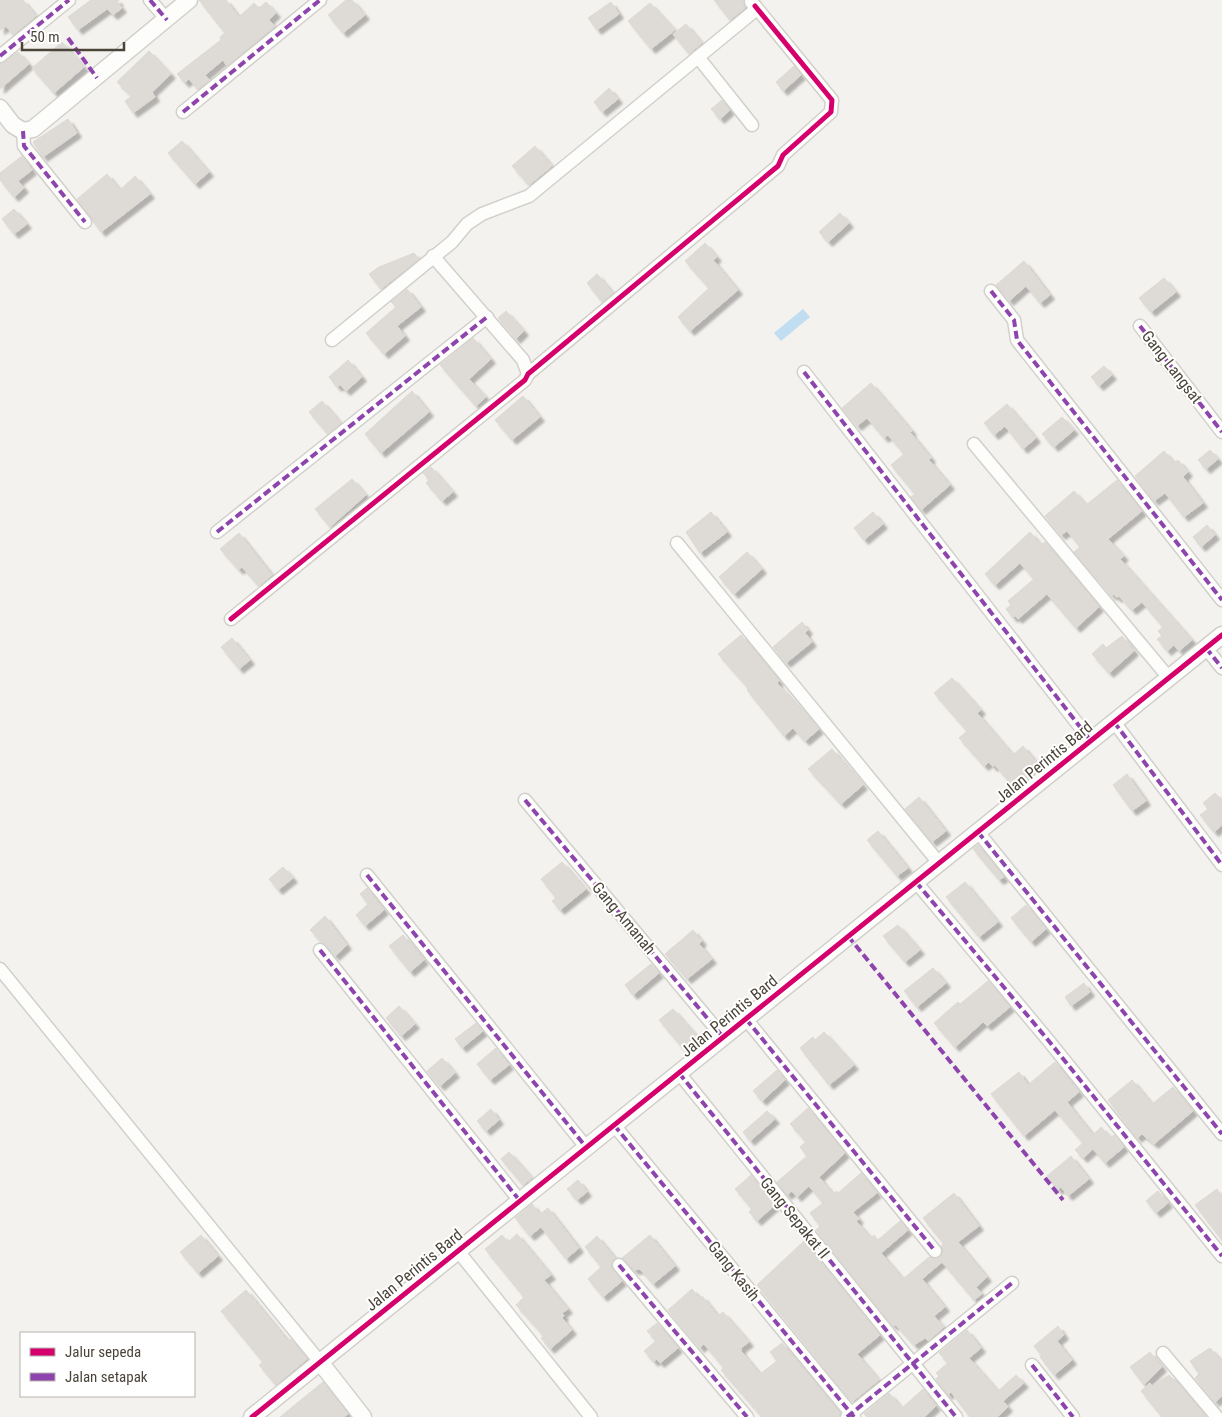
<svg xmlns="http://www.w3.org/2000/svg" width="1222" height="1417" viewBox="0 0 1222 1417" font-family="'Roboto Condensed',sans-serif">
<defs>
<filter id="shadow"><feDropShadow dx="4.5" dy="4.5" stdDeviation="1" flood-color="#0004"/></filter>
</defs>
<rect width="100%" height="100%" fill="#f4f2ee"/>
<polygon fill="#c0ddf1" points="803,309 810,317 781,341 774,333"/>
<g fill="#dedbd6" stroke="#dcd9d4" filter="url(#shadow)">
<polygon points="0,0 23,0 36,16 13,35 6,26 0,30"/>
<polygon points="91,0 119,0 117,2 122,8 113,15 107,9 78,30 68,17"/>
<polygon points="199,0 226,0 239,17 254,3 259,8 266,2 276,13 269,20 275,26 227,66 223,60 205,75 210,80 198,89 189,79 185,83 177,74 221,40 220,37 225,33"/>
<polygon points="346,0 352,0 365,15 343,33 328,15"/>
<polygon points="714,0 743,0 745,8 730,20"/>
<polygon points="611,2 619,14 597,30 588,18"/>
<polygon points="650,3 675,30 651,49 628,21"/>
<polygon points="686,24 702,43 689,54 673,34"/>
<polygon points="62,42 84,67 54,93 32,68"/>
<polygon points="149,51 171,74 152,92 155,97 133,113 125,101 132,96 117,82"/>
<polygon points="18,52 29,64 0,89 0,64"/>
<polygon points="794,66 801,75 783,91 776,82"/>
<polygon points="609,88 618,99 602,112 594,102"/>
<polygon points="722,100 730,110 720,119 711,109"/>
<polygon points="68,119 77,133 43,157 33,142"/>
<polygon points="182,141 209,172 195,184 168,153"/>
<polygon points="535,146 552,166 529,185 512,166"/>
<polygon points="22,156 32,170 18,181 24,188 14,197 0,180 0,173"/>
<polygon points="107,174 120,190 135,176 150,194 101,232 77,199"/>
<polygon points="14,209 27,224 14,234 2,219"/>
<polygon points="840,213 849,223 828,242 819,232"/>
<polygon points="705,243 717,257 713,260 738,290 690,331 678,317 709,288 685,261"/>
<polygon points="414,253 419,259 381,289 369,274 379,267"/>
<polygon points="1024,261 1050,295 1040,303 1026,286 1009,301 996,285"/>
<polygon points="597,274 613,293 602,302 587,283"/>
<polygon points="1164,278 1176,292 1151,312 1139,298"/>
<polygon points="407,289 421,307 397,326 405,336 384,354 366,333 396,307 391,302"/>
<polygon points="506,311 524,331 516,339 498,318"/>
<polygon points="473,338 491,359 469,379 486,397 476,406 440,365"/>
<polygon points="348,360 362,377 346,391 340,385 337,387 329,377"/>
<polygon points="1104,366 1112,375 1099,386 1091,377"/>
<polygon points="871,383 912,431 910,432 931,458 929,460 950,485 921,510 911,497 915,494 891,465 904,454 888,435 884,438 867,418 857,426 842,408"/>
<polygon points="412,391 429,412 381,453 365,434"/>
<polygon points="523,396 540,417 512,440 495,420"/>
<polygon points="322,401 341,423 328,434 309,412"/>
<polygon points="1007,404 1036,438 1023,449 1005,426 994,435 984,423"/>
<polygon points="1062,417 1074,430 1054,447 1042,434"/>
<polygon points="1210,450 1218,459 1206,469 1198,460"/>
<polygon points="1164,451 1174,463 1178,460 1188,472 1183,477 1203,503 1184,517 1165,493 1154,501 1135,476"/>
<polygon points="431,467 453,492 442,501 426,483 429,480 423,473"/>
<polygon points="352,479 366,495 330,527 315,509"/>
<polygon points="1117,480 1142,511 1108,539 1124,556 1120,559 1192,640 1179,651 1174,645 1167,651 1157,639 1162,636 1158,631 1163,627 1142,602 1132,610 1119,596 1117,598 1114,594 1112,596 1074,552 1080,547 1067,531 1061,535 1045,516 1074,491 1086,505"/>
<polygon points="711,512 727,532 700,553 686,532"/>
<polygon points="873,512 883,524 864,540 854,528"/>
<polygon points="1207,525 1215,535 1201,547 1193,537"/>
<polygon points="1030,532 1041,545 1045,542 1099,607 1076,628 1047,594 1018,619 1015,616 1013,618 1006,609 1011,605 1008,601 1034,579 1020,563 995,585 985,574"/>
<polygon points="239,533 272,575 259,586 242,567 239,570 220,549"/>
<polygon points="747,552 762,569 734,594 719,577"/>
<polygon points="802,622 808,630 805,633 812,642 786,663 773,647"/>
<polygon points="741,635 773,673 779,681 777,683 819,729 805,741 793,728 784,736 747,690 749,689 718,654"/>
<polygon points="1122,636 1134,651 1109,673 1092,654 1103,644 1106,648"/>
<polygon points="232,638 250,660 239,669 221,647"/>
<polygon points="952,678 981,710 977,713 1013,755 1023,746 1041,768 1015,789 995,765 993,767 989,762 984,766 959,738 967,731 934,693"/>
<polygon points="832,749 863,785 841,804 808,769"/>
<polygon points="1127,774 1146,801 1132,811 1113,785"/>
<polygon points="1215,793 1222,801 1222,825 1214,832 1200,815 1208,809 1203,803"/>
<polygon points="919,797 946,831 932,842 905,809"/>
<polygon points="878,831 908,868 897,876 867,840"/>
<polygon points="978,845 1004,877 999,880 973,849"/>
<polygon points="562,862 586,889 560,910 552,901 556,898 541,879"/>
<polygon points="283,867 293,878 278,890 269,879"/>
<polygon points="965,882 998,922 979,937 946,897"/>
<polygon points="367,888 384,910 365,926 356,915 368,904 360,894"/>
<polygon points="1026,905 1046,929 1031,942 1011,918"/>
<polygon points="325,916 347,945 335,956 310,930"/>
<polygon points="898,925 920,950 905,962 883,936"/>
<polygon points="693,930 702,941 699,944 712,959 687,979 665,954"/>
<polygon points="403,935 424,960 410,972 389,946"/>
<polygon points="651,964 659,973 633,995 625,985"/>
<polygon points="933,968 946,983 917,1007 904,991"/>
<polygon points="988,981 1010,1007 987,1026 983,1022 955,1047 934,1023 958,1002 960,1004"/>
<polygon points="1084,983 1090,992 1071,1006 1065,997"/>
<polygon points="399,1006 415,1024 401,1036 386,1018"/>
<polygon points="673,1009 702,1042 687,1053 659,1020"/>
<polygon points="476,1023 483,1031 462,1048 455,1039"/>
<polygon points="824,1032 854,1065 829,1085 800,1048 813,1037 815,1040"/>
<polygon points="496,1048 509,1065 490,1080 477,1064"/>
<polygon points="442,1058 455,1073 440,1086 427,1071"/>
<polygon points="1055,1062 1079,1092 1067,1102 1093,1135 1101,1127 1111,1138 1114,1135 1124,1147 1105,1163 1093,1149 1083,1158 1075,1150 1083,1143 1055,1110 1024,1136 991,1094 1019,1072 1028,1085"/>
<polygon points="777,1070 785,1080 762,1101 753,1091"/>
<polygon points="1132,1080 1152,1104 1173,1087 1193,1111 1154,1144 1142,1134 1137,1138 1108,1100"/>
<polygon points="808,1108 845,1153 819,1177 833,1194 837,1191 838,1193 861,1173 877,1193 853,1212 859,1219 856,1221 871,1238 874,1235 878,1240 900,1221 908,1230 881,1253 903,1279 929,1257 937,1259 942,1254 941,1246 944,1244 923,1218 954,1193 979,1226 958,1242 987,1277 976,1287 982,1294 974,1300 942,1262 922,1279 945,1307 934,1316 944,1327 928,1341 925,1338 914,1345 896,1325 892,1325 816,1230 820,1226 810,1213 823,1203 809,1186 797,1197 792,1191 787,1195 777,1182 807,1156 800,1147 806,1142 790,1124"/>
<polygon points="491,1109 499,1120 486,1131 477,1121"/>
<polygon points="767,1111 775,1119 750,1141 743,1132"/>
<polygon points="509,1152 532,1178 523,1185 501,1159"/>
<polygon points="1071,1156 1089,1179 1068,1196 1061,1187 1058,1190 1047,1176"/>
<polygon points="751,1175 775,1205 757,1221 749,1212 752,1209 735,1189"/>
<polygon points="578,1180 587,1192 577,1200 567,1189"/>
<polygon points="1217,1189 1222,1196 1222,1240 1195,1205"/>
<polygon points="1158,1191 1168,1203 1156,1213 1146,1201"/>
<polygon points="532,1204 540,1214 548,1208 579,1248 566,1259 541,1227 530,1236 515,1218"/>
<polygon points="517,1234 551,1275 544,1280 568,1309 562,1313 564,1316 562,1318 572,1330 550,1349 541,1338 544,1336 516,1305 524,1297 485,1249 502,1235 508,1242"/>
<polygon points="201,1235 218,1256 198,1273 180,1252"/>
<polygon points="650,1235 675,1266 653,1284 640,1269 634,1270 622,1258"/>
<polygon points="597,1236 615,1258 611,1267 622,1281 603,1297 588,1279 601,1267 585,1247"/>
<polygon points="804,1241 880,1335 857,1354 879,1380 852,1402 757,1285"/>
<polygon points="692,1289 699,1298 702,1296 718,1316 723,1312 749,1342 741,1348 741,1351 760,1374 777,1361 770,1352 782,1343 840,1413 839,1417 762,1417 721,1370 724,1368 704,1344 700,1348 668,1310"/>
<polygon points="246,1290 288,1341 291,1339 307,1359 276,1385 259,1365 263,1362 221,1311"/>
<polygon points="657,1323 678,1348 660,1363 656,1359 654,1362 644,1351 656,1341 647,1331"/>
<polygon points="1058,1326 1064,1335 1057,1341 1072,1360 1054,1375 1040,1357 1042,1356 1034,1346"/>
<polygon points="967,1330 981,1348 969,1358 998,1391 1016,1375 1024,1383 1003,1401 1008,1407 997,1417 970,1417 951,1392 948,1395 936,1379 939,1376 936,1373 948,1363 939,1353"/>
<polygon points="1210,1348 1222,1362 1222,1396 1215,1402 1195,1378 1199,1374 1190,1361"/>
<polygon points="1150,1352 1162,1367 1144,1385 1130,1367"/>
<polygon points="1169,1375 1182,1388 1206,1417 1162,1417 1141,1391 1150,1383 1152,1386"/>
<polygon points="323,1382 348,1414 344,1417 280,1417"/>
<polygon points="923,1389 936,1406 924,1417 867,1417 864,1414 889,1393 902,1408"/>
</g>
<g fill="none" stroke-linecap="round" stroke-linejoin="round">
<g stroke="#d2d0cb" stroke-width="15">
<g id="minor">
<polyline points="150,0 167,20"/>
<polyline points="0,56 69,0"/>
<polyline points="698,57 752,125"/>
<polyline points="183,112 320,0"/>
<polyline points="23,131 24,146 85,222"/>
<polyline points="433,256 523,360 528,374"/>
<polyline points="991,291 1014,320 1017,340 1222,600"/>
<polyline points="1140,326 1222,432"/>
<polyline points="332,340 452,242 467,224 482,214 529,196 753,12 755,6 751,2"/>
<polyline points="804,372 1091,741"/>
<polyline points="974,444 1169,678"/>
<polyline points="217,532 487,317"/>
<polyline points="677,543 939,863"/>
<polyline points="231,619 525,380 528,374 778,166 783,155 831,112 832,100 755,6"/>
<polyline points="1206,648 1222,668"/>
<polyline points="1114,722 1222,865"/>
<polyline points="525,800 723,1037"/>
<polyline points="978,832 1222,1134"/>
<polyline points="367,875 586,1147"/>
<polyline points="916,882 1048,1040 1222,1256"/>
<polyline points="320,950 520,1201"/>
<polyline points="0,969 320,1362"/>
<polyline points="746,1019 935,1251"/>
<polyline points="679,1073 956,1417"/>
<polyline points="614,1125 854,1417"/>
<polyline points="458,1251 591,1417"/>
<polyline points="619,1265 747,1417"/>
<polyline points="1163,1353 1217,1417"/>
<polyline points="1032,1365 1073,1417"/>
<polyline points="847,1417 1012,1283"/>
</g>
</g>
<g stroke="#d2d0cb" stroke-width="19">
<g id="tertiary">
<polyline points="0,108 13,125 23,131 33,129 189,0"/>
<polyline points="320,1362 363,1417"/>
<polyline points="252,1417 1222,635"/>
</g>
</g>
<use href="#minor" stroke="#fdfdfc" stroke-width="12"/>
<use href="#tertiary" stroke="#fdfdfc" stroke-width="16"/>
<g stroke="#8e44ad" stroke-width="4" stroke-dasharray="8 4" stroke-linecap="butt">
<polyline points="150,0 167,20"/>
<polyline points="68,38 97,78"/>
<polyline points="0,56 69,0"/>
<polyline points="183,112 320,0"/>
<polyline points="23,131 24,146 85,222"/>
<polyline points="991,291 1014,320 1017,340 1222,600"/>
<polyline points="1140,326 1222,432"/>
<polyline points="804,372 1091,741"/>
<polyline points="217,532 487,317"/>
<polyline points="1206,648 1222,668"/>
<polyline points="1114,722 1222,865"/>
<polyline points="525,800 723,1037"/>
<polyline points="978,832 1222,1134"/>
<polyline points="367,875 586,1147"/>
<polyline points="916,882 1048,1040 1222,1256"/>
<polyline points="848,936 1063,1200"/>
<polyline points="320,950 520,1201"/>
<polyline points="746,1019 935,1251"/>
<polyline points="679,1073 956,1417"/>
<polyline points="614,1125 854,1417"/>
<polyline points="619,1265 747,1417"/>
<polyline points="1032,1365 1073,1417"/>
<polyline points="847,1417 1012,1283"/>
</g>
<g stroke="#fff" stroke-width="8">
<g id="cycleway">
<polyline points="231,619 525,380 528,374 778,166 783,155 831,112 832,100 755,6"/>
<polyline points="252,1417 1222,635"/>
</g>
</g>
<use href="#cycleway" stroke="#d6006c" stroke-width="5"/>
</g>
<g text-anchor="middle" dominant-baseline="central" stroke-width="4" stroke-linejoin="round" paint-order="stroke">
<g font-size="16" fill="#4b4439" stroke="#fff">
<text transform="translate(1172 367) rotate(52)">Gang Langsat</text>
<text transform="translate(1044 762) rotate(-39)">Jalan Perintis Bard</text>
<text transform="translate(624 918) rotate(50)">Gang Amanah</text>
<text transform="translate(729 1016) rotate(-39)">Jalan Perintis Bard</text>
<text transform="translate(795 1218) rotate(51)">Gang Sepakat II</text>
<text transform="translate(414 1270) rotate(-39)">Jalan Perintis Bard</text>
<text transform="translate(734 1271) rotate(51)">Gang Kasih</text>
</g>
</g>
<rect x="20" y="1332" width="175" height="65" fill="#ffffff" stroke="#b7b4b0"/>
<rect x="30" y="1348" width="25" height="8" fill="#d6006c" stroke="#b7b4b0"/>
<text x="65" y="1357" font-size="15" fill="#4b4439">Jalur sepeda</text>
<rect x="30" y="1373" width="25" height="8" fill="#8e44ad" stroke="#b7b4b0"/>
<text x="65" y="1382" font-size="15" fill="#4b4439">Jalan setapak</text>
<path d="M22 42v8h102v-8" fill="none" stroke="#4b4439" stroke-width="2.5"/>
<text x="30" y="42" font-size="15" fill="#4b4439" stroke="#ffffff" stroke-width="4" paint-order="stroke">50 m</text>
</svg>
